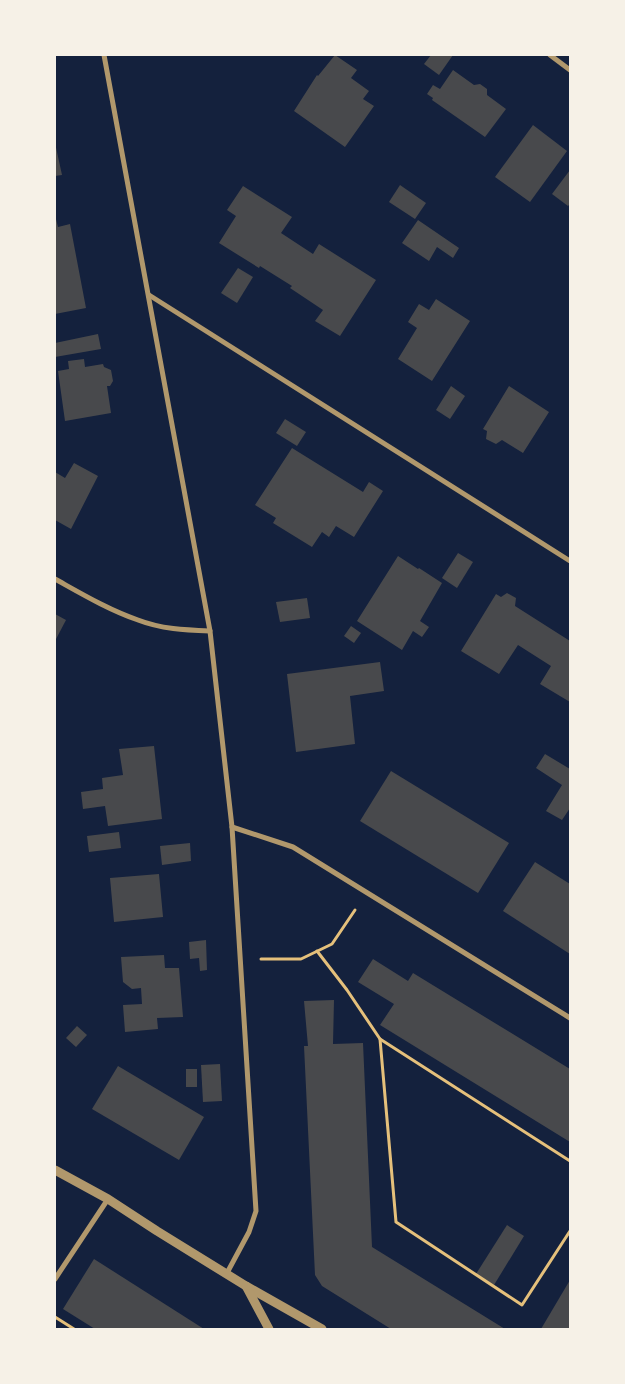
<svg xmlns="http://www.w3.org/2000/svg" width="625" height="1384" viewBox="0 0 625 1384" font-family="'Fira Sans Condensed',sans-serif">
<rect width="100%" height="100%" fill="#14213d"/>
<g fill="#48494c">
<polygon points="335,55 357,70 351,78 369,91 363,99 374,106 345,147 294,111 317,75 318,76"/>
<polygon points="431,55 453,55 439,75 424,64"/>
<polygon points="453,70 474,85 480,84 487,89 487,95 506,109 485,137 432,100 433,98 427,94 433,85 440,89"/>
<polygon points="533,125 567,151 530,202 495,177"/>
<polygon points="55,143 62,175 55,176"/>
<polygon points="570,170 570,204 568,206 552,194"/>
<polygon points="400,185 426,203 415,219 389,202"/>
<polygon points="243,186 292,217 281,233 313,254 319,244 376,280 340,336 315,321 323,310 290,288 292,286 260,266 259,268 219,243 236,216 227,210"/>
<polygon points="55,215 58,227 70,224 86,308 55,314"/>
<polygon points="418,220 459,248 453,258 437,247 429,261 402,243"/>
<polygon points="238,268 253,277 237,303 221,293"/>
<polygon points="436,299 470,321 432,381 398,359 417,328 408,322 419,304 429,310"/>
<polygon points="98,334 101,349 55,357 55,343"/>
<polygon points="84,359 85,367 103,364 104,367 111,370 113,381 110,386 107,386 111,413 65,421 58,371 69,369 68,361"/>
<polygon points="451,386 465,396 450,419 436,410"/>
<polygon points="509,386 549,412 523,453 502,440 496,444 486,439 487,431 483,429"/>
<polygon points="285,419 306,432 297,446 276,433"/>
<polygon points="292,448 363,492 369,482 383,491 354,537 336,526 329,537 322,532 312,547 273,523 276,518 255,505"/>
<polygon points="74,463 98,476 71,529 55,520 55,472 65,478"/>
<polygon points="458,553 473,562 457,588 442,578"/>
<polygon points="398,556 418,569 419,568 442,583 420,621 429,627 422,637 413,631 402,650 357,621"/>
<polygon points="507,593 516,598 515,606 570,641 570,702 540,684 551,666 518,645 499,674 461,651 496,594 501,597"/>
<polygon points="307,598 310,618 280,622 276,602"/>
<polygon points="55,614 66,620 55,641"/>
<polygon points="351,626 361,633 354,643 344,636"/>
<polygon points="380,662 384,691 350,696 355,744 296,752 287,674"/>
<polygon points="154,746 162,819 108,826 105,806 83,809 81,792 103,789 102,778 123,775 119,749"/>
<polygon points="545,754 570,769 570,808 562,820 546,811 562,785 536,768"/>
<polygon points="391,771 509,843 478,893 360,821"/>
<polygon points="119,832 121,848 89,852 87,836"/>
<polygon points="190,843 191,861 162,865 160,846"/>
<polygon points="535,862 570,884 570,954 503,911"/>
<polygon points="159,874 163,917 114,922 110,878"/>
<polygon points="206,940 207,970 200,971 199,958 190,959 189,942"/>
<polygon points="164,955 165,968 179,968 183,1017 157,1018 158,1029 125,1032 123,1005 142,1004 141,988 132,989 123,982 121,957"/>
<polygon points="373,959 408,981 413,973 570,1069 570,1142 380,1025 394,1004 358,982"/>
<polygon points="334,1000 333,1044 363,1043 372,1247 505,1329 391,1329 322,1286 315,1275 304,1046 308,1046 304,1001"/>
<polygon points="77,1026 87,1035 76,1047 66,1038"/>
<polygon points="220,1064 222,1101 203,1102 201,1065"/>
<polygon points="118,1066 204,1117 179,1160 92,1109"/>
<rect x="186" y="1069" width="11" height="18"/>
<polygon points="507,1225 524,1236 494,1285 476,1274"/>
<polygon points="94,1259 204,1329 95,1329 63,1309"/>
<polygon points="570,1280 570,1329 541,1329"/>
</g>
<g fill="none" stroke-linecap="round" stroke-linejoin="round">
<g stroke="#e5c07b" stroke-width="3">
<polyline points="317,951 347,990 380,1039 570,1161"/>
<polyline points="261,959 301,959 332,944 355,910"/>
<polyline points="380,1039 396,1222 522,1305 570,1231"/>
<polyline points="55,1317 74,1329"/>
</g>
<g stroke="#b1986c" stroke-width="5">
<polyline points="104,55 210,631 232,827 256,1211 249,1232 227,1273"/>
<polyline points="550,55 570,70"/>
<polyline points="149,295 570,561"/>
<path d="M 55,579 C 82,594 109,610 138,620 C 161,629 185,630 210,631"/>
<polyline points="232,827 293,847 570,1018"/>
<polyline points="55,1279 108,1199"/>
</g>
<g stroke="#b1986c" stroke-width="9">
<polyline points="55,1170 108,1199 157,1231 246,1286 322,1329"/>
<polyline points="246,1286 269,1329"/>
</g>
</g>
<rect width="625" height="1384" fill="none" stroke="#f6f1e7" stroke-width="112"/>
</svg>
